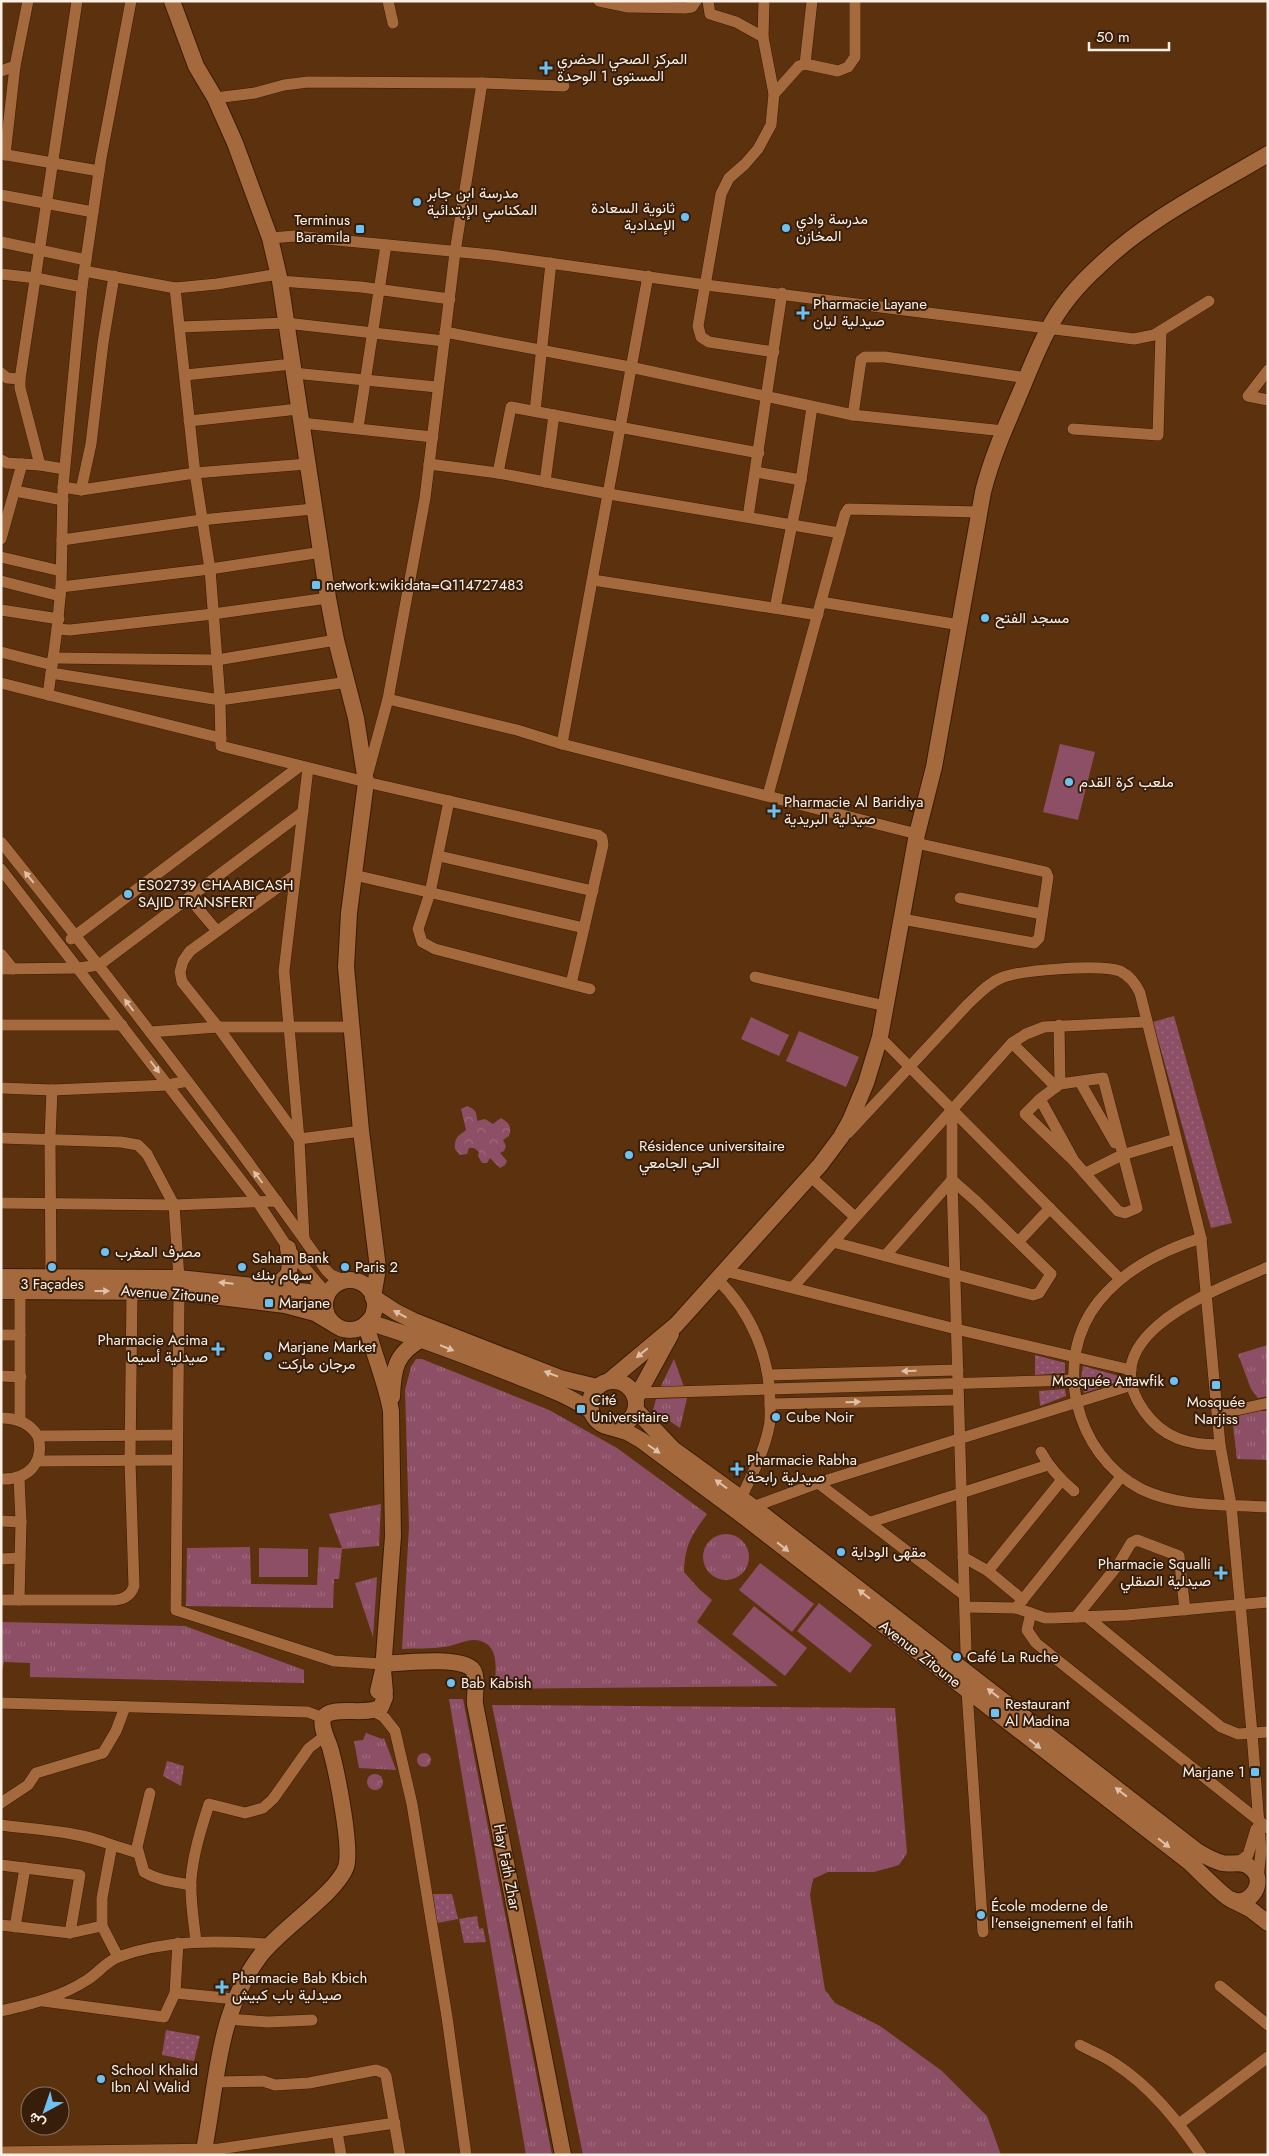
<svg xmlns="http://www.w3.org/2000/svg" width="1269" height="2156" viewBox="0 0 1269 2156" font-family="Jost,Vazirmatn,sans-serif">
<defs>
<pattern id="grass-tufts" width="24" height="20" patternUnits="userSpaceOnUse" patternTransform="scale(1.25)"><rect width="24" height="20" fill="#8d4f66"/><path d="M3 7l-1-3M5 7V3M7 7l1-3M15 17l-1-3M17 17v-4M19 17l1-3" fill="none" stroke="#9e697c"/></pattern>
<pattern id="forest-crowns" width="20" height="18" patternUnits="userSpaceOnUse" patternTransform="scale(1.25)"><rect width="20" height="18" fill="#8d4f66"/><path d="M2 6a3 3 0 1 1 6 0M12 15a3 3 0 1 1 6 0" fill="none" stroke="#9e697c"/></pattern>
<pattern id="garden-dots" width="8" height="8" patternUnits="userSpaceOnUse" patternTransform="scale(1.25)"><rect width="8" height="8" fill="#8d4f66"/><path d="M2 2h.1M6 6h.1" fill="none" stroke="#9e697c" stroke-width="1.8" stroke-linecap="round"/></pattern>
</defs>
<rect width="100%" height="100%" fill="#5c320e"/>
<g fill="url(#grass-tufts)">
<polygon points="1268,1345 1268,1396 1258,1398 1251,1389 1238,1354"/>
<path d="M 416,1359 L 422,1359 L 549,1410 L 617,1448 L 707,1514 C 691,1536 685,1545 684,1572 L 699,1589 L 712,1600 L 697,1622 L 778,1686 L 494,1689 C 496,1671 501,1641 474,1640 C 464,1640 454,1646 444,1647 C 430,1649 415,1648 402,1649 L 409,1527 L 405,1390 L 411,1367 Z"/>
<polygon points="674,1359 684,1387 660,1388"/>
<polygon points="687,1398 680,1428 653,1410 656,1399"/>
<polygon points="1259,1411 1268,1411 1268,1460 1237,1459 1232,1417"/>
<polygon points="381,1504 379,1546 342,1549 339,1579 334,1579 333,1608 186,1606 187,1548 250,1547 251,1584 317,1585 319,1547 342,1548 329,1514"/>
<circle cx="726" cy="1557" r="23"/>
<polygon points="377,1577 373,1637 355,1583"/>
<polygon points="1,1622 185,1626 304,1670 304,1683 30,1677 30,1663 4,1662 1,1676"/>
<polygon points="449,1699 463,1699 552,2155 526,2155"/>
<polygon points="492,1705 895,1708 907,1853 899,1865 874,1872 828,1872 813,1879 810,1895 825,1990 835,2003 880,2026 942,2071 987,2116 1001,2155 583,2155"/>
<polygon points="366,1733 382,1739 384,1738 396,1770 359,1768 354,1741 363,1740"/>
</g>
<g fill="url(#forest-crowns)">
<path d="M 467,1106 C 475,1109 477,1112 477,1121 L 485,1119 L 493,1124 L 501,1118 C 509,1123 512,1126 509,1136 L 503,1140 L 506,1146 L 504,1151 L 500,1153 L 507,1161 L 505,1165 L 500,1168 L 490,1158 L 487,1163 L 482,1163 L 478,1156 L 479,1152 L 474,1148 L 469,1148 L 467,1154 L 460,1155 L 455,1149 C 454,1138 458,1136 466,1130 L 461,1109 Z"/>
<circle cx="424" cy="1760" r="7"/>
<circle cx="375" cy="1782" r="8"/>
</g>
<g fill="url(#garden-dots)">
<polygon points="1174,1016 1232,1223 1211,1228 1153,1022"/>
<polygon points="1035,1355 1065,1363 1065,1373 1035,1375"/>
<polygon points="1083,1366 1119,1376 1120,1381 1084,1393 1081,1380"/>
<polygon points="1065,1389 1066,1396 1040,1406 1039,1391"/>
<polygon points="167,1761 184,1766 181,1786 163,1776"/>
<polygon points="432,1894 452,1894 458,1919 437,1923"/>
<polygon points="477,1916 479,1929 483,1928 486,1942 464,1943 459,1919"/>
<polygon points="166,2030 200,2036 194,2061 162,2055"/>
</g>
<g fill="#8d4f66">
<polygon points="1060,744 1095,752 1078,820 1043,812"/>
<polygon points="751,1017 789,1035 779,1056 741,1039"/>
<polygon points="799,1031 859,1057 846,1087 786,1061"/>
<polygon points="259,1548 308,1549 308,1577 259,1577"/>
<polygon points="760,1563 814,1604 792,1632 739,1590"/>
<polygon points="819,1603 872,1645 850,1673 797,1631"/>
<polygon points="754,1606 807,1648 785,1676 732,1634"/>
</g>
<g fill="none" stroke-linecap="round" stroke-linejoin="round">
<g stroke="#3a1c04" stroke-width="12">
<g id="street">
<polyline points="131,1 101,158 82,287 63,487 81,490 195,473 307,464"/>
<polyline points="388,1 393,23"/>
<polyline points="599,1 628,7 685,8 692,7 696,1"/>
<polyline points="708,1 710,14 736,22 763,37"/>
<polyline points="764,1 763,37 774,94 771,125 758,149 745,164 729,178 721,194 698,326 701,337 709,342 774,352"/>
<polyline points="805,64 812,1"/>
<polyline points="1,71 15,66"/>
<polyline points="774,94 799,66 805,64 838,71 848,67 855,57 855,1"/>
<polyline points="215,98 255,93 284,85 308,82 482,83 564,86"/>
<polyline points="1,154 99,171"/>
<polyline points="5,155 15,66 28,1"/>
<polyline points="1,195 93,212"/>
<polyline points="270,238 295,236 492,255 706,285 1134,339 1154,335 1209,301"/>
<polyline points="1,242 86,260"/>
<polyline points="84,271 175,288 217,284 279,274"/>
<polyline points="1,274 36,278 82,287"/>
<polyline points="280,281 361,287 450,299"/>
<polyline points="175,288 195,473 210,569 220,700 221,746 366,782 598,835 602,838 603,845 584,928 354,875"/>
<polyline points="180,327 286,323 444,341"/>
<polyline points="445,332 630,367 853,415 1004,431"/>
<polyline points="1268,370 1248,396 1268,400"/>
<polyline points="1,373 7,378 20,379"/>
<polyline points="293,373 437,387"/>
<polyline points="185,375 292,364"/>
<polyline points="535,411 551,263"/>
<polyline points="853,415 861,360 865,357 885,357 1027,378"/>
<polyline points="189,421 298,409"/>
<polyline points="302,423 433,437"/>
<polyline points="358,428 386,245"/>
<polyline points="1073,429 1158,435 1161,331"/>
<polyline points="1,460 7,463 22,464"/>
<polyline points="429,464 498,473 609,494 840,533"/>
<polyline points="64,469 40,465 20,388 20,379 77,1"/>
<polyline points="756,472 801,480"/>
<polyline points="498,473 511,407 759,453"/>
<polyline points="545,482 554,415"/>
<polyline points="63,487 61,587 57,629 70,630 213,614 328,598"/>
<polyline points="81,490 91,444 103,343 114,276"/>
<polyline points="15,491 63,500"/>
<polyline points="748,517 782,293"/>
<polyline points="1,539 22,464 40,465"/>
<polyline points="62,540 201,520 313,509"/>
<polyline points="1,557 61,571"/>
<polyline points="593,580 818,615"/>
<polyline points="1,581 60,596"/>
<polyline points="61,587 210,569 322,552"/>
<polyline points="821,602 960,625"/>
<polyline points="775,608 801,480 812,407"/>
<polyline points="1,610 59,619"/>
<polyline points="1,652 52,665"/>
<polyline points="53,658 217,660 336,640"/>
<polyline points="51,673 220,700 348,682"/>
<polyline points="1,683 221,738"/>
<polyline points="48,695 57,629"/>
<polyline points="388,699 517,730 562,744 917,834"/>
<polyline points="562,744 648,276"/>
<polyline points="367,776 388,699 425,498 455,252 482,83"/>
<polyline points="768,795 845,514 848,509 980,512"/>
<polyline points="449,801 430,893 418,929 422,942 435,949 590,989"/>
<path d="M 1,842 C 113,982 223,1124 326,1270 L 331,1275 L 344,1280"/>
<polyline points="439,856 593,891"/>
<polyline points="1,869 257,1201 288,1248 327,1294"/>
<polyline points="295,875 190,951 183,961 180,972 182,982 218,1027 299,1139 361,1131"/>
<polyline points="189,898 217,931"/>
<polyline points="960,898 1042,914"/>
<polyline points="902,919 1034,943 1039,938 1048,877 1046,872 916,843"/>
<polyline points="71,939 300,766"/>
<polyline points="1,954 13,969"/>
<polyline points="1,969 79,968 99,965 303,812"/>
<polyline points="755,977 886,1006"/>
<polyline points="571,984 584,928"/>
<polyline points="1,1025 122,1025"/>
<polyline points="1059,1025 1060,1084"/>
<polyline points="150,1032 218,1027 351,1027"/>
<polyline points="880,1037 1120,1279"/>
<polyline points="1012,1043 1056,1087"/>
<polyline points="1080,1082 1115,1143"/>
<polyline points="1,1088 52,1090 168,1085 187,1081"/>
<polyline points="1040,1099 1074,1161 1118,1211 1125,1213 1137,1208 1103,1078 1060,1084 1040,1099 1025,1114 1074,1161"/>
<polyline points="952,1109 952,1180 966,1652"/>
<path d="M 848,1133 L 968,1004 C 978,995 988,983 1001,978 C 1019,970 1101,964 1120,971 C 1130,976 1135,983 1140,993 L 1201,1238 L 1220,1445 L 1231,1504 L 1252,1733 L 1261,1851 L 1258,1879"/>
<polyline points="1,1138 121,1142 138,1145 147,1154 174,1205 179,1278"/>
<polyline points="1086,1173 1122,1155 1176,1139"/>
<polyline points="810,1176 855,1217"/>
<polyline points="1,1203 174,1205 277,1201"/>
<path d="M 1201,1238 C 1163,1250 1125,1269 1099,1301 C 1051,1360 1075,1455 1141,1489 C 1180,1508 1226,1504 1268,1507"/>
<polyline points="304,1239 299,1139 284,971 308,768"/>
<polyline points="1019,1241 1050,1208"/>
<polyline points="833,1242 1033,1295 1039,1293 1051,1274 977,1202 952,1180 885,1256"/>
<polyline points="725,1271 956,1329 1131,1370"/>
<polyline points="51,1277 50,1138 52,1090"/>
<path d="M 717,1279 C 751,1312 770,1356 770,1403 C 770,1411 771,1419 769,1427 C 764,1452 752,1475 741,1498"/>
<polyline points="793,1287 1012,1043 1026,1034 1044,1027 1146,1022"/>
<polyline points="20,1291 20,1421"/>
<polyline points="179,1292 176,1610 334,1661 383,1664"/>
<polyline points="1,1335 20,1335"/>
<polyline points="768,1375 958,1370"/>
<polyline points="1,1376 21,1377"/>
<polyline points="639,1393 1074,1380"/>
<polyline points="770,1404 958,1400"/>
<polyline points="1218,1414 1268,1403"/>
<path d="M 1,1418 C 16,1418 29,1422 38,1436 L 177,1435"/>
<path d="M 1220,1445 C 1188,1445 1163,1438 1144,1411 C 1089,1334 1217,1290 1268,1267"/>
<path d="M 1041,1452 C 1049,1467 1060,1479 1074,1491"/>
<polyline points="37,1461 177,1460"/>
<polyline points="19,1478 21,1522 19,1600"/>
<path d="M 1,1479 C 28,1480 45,1463 38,1436"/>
<polyline points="818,1483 964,1595"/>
<polyline points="753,1507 818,1483 1132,1385"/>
<polyline points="1,1521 21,1522"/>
<polyline points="871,1522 1048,1465"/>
<polyline points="963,1557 988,1571 1023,1600"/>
<polyline points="1,1559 20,1558"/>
<polyline points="988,1571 1061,1481"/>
<path d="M 1,1600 L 115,1600 C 125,1599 131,1595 134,1586 L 130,1461 L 132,1291"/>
<polyline points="965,1607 1016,1608 1045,1618 1053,1618 1127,1615 1268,1602"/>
<polyline points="1016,1608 1121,1477"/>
<polyline points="1031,1613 1027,1630 1036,1643 1268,1828"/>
<polyline points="1086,1616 1221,1727 1238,1734 1268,1732"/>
<polyline points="1076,1617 1118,1565 1131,1543 1137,1540 1179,1556 1185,1610"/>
<polyline points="967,1691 983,1932"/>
<polyline points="1,1703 308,1712 323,1718"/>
<polyline points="373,1711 384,1717 395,1731 412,1804 447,2017 466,2155"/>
<path d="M 150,1793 L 137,1847 L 144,1872 C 159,1881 175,1882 191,1885"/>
<polyline points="1,1803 28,1785 36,1773 103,1753 116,1731 125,1707"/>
<path d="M 1,1825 C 38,1830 78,1831 112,1845 L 102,1898 L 102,1926 L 118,1957"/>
<polyline points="112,1845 138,1853"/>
<polyline points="1237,1863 1248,1855 1256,1829"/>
<polyline points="1,1865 80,1875 70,1933"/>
<polyline points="1,1925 70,1933 102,1926"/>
<polyline points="15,1927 25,1868"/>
<path d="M 196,1942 C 194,1922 190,1901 191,1880 C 193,1854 201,1829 209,1804 L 245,1813 L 263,1808 L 273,1799 L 309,1748 L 326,1735"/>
<polyline points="178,1943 175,1993 235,1999"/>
<polyline points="1220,1986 1268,2025"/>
<polyline points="43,2001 164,2017 175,1993"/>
<path d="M 1,2011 C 31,2004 61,1997 87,1980 C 98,1973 106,1962 118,1957 C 167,1939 219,1941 270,1944"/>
<polyline points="227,2019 268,2022 312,2020"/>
<path d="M 1080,2045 C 1091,2051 1104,2056 1114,2063 C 1150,2086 1177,2120 1201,2155"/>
<polyline points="215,2082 263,2081 275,2085 309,2083 376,2070 384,2073 386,2076 400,2155"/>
<polyline points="1179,2124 1268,2057"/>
<polyline points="337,2132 341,2155"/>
<polyline points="1,2152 219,2149 395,2123"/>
</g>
</g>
<g stroke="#3a1c04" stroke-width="18">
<g id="secondary">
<polyline points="172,1 196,66 215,98 235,143 270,238 280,281 328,598 336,640 356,718 366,782 349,913 346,967 361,1131 378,1268 373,1297"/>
<polyline points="1,1277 179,1278 327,1294"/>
<circle cx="350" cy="1305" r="25"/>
<path d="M 268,1288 C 291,1278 292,1272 288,1248"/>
<polyline points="1,1291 179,1292 285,1305 315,1313 335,1325"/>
<polyline points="373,1297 396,1312 414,1321 560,1378 597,1387"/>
<path d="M 368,1322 C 417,1337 464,1355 512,1374 C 539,1385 567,1394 591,1411"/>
<path d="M 366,1324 C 373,1353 386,1382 391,1411 L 393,1536 L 383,1670"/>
<circle cx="613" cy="1404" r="23"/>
<path d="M 609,1381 L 676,1325 L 820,1165 L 841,1137 L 850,1121 L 866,1083 L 880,1037 L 917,834 L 934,767 L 983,492 C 991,460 1004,430 1017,400 C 1027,377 1036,352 1048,330 C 1060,306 1080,283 1100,265 C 1148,219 1211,188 1268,154"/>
<path d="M 392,1397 C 393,1368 396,1353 422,1339"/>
<polyline points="636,1398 671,1334"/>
<path d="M 610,1427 L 627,1432 L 641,1440 L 738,1512 L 1189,1862 C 1197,1869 1225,1898 1232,1900 C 1251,1907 1267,1881 1251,1868 C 1242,1860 1232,1865 1222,1863 C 1212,1860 1205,1856 1197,1851 L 753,1507 L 673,1449 L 636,1410"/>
<path d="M 383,1664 C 400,1663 468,1655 474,1672 C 478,1681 474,1694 475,1704 L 563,2155"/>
<polyline points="378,1691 383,1670 385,1692"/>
<polyline points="1232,1900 1250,1909 1268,1923"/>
<path d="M 203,2155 C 217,2088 216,2014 260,1956 C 279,1930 337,1893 346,1867 C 352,1848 337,1773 331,1751 C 329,1741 320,1729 323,1718 C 332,1704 365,1717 381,1707 L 385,1697"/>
</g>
</g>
<use href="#street" stroke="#a4693c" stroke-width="11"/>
<use href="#secondary" stroke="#a4693c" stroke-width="16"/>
</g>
<defs><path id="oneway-solid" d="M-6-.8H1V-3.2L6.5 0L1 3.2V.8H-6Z" transform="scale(1.25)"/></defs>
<g fill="#dec1aa">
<use href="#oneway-solid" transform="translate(29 877) rotate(-129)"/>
<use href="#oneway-solid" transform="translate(129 1005) rotate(-127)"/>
<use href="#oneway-solid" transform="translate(155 1067) rotate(53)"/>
<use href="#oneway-solid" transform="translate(258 1177) rotate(-127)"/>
<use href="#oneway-solid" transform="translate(226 1283) rotate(-174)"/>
<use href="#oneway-solid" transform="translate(102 1291)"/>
<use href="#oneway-solid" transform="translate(400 1314) rotate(-152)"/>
<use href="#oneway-solid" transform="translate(447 1348) rotate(22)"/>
<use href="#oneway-solid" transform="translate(642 1353) rotate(140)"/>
<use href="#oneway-solid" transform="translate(909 1371) rotate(178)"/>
<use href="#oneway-solid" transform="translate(551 1374) rotate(-159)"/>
<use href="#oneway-solid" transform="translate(853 1402) rotate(-1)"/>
<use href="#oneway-solid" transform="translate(654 1449) rotate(35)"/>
<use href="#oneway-solid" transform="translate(721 1484) rotate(-144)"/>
<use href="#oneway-solid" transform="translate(783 1547) rotate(38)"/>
<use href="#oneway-solid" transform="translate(864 1594) rotate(-142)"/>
<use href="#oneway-solid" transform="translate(993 1693) rotate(-142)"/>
<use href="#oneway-solid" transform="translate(1035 1744) rotate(38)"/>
<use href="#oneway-solid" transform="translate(1121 1792) rotate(-142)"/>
<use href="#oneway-solid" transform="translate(1164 1843) rotate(38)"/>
</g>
<g fill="#6ec2f3" stroke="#371e0b" stroke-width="2">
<path d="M543.5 60.5h5v5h5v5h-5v5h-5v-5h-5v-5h5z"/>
<circle cx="417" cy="202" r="5"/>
<circle cx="685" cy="217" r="5"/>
<circle cx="786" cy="228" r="5"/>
<rect x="355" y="224" width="10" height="10" rx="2.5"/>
<path d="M800.5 305.5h5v5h5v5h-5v5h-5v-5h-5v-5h5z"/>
<rect x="311" y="580" width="10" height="10" rx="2.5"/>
<circle cx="985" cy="618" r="5"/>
<circle cx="1069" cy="782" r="5"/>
<path d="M771.5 803.5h5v5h5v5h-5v5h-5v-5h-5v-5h5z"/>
<circle cx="128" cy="894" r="5"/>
<circle cx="629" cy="1155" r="5"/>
<circle cx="105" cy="1252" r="5"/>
<circle cx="52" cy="1267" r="5"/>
<circle cx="242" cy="1267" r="5"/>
<circle cx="345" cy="1267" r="5"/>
<rect x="264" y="1298" width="10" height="10" rx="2.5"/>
<path d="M215.5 1341.5h5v5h5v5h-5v5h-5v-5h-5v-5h5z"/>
<circle cx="268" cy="1356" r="5"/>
<circle cx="1174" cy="1381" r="5"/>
<rect x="1211" y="1380" width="10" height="10" rx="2.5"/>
<rect x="576" y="1404" width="10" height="10" rx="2.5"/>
<circle cx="776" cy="1417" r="5"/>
<path d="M734.5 1461.5h5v5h5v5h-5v5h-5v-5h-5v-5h5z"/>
<circle cx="841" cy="1552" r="5"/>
<path d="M1218.5 1565.5h5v5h5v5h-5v5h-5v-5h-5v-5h5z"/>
<circle cx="957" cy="1657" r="5"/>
<circle cx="451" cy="1683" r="5"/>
<rect x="990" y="1708" width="10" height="10" rx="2.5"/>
<rect x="1250" y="1767" width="10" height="10" rx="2.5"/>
<circle cx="981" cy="1915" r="5"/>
<path d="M219.5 1979.5h5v5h5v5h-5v5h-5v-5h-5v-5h5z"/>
<circle cx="101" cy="2079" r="5"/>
</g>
<g text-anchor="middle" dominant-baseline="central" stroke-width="4" stroke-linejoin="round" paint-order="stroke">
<g font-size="15" fill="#fdf0e6" stroke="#371e0b" text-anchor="start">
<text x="557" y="59">المركز الصحي الحضري<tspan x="557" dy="17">المستوى 1 الوحدة</tspan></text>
<text x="427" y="193">مدرسة ابن جابر<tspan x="427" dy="17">المكناسي الإبتدائية</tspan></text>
<text x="675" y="208" text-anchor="end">ثانوية السعادة<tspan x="675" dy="17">الإعدادية</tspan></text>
<text x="796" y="219">مدرسة وادي<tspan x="796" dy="17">المخازن</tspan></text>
<text x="350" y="220" text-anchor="end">Terminus<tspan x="350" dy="17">Baramila</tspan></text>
<text x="813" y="304">Pharmacie Layane<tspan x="813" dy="17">صيدلية ليان</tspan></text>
<text x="326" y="585">network:wikidata=Q114727483</text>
<text x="995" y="618">مسجد الفتح</text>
<text x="1079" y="782">ملعب كرة القدم</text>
<text x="784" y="802">Pharmacie Al Baridiya<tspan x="784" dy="17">صيدلية البريدية</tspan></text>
<text x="138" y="885">ES02739 CHAABICASH<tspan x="138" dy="17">SAJID TRANSFERT</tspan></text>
<text x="639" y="1146">Résidence universitaire<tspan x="639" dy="17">الحي الجامعي</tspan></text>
<text x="115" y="1252">مصرف المغرب</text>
<text x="252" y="1258">Saham Bank<tspan x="252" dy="17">سهام بنك</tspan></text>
<text x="355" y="1267">Paris 2</text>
<text x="52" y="1284" text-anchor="middle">3 Façades</text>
<text x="279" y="1303">Marjane</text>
<text x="208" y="1340" text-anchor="end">Pharmacie Acima<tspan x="208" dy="17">صيدلية أسيما</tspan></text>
<text x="278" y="1347">Marjane Market<tspan x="278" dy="17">مرجان ماركت</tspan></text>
<text x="1164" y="1381" text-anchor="end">Mosquée Attawfik</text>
<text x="591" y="1400">Cité<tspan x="591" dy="17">Universitaire</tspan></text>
<text x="1216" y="1402" text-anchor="middle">Mosquée<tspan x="1216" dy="17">Narjiss</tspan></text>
<text x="786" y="1417">Cube Noir</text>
<text x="747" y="1460">Pharmacie Rabha<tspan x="747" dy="17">صيدلية رابحة</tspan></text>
<text x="851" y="1552">مقهى الوداية</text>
<text x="1211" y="1564" text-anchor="end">Pharmacie Squalli<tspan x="1211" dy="17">صيدلية الصقلي</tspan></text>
<text x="967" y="1657">Café La Ruche</text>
<text x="461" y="1683">Bab Kabish</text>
<text x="1005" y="1704">Restaurant<tspan x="1005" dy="17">Al Madina</tspan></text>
<text x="1245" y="1772" text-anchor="end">Marjane 1</text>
<text x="991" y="1906">École moderne de<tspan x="991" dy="17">l'enseignement el fatih</tspan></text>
<text x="232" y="1978">Pharmacie Bab Kbich<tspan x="232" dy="17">صيدلية باب كبيش</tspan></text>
<text x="111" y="2070">School Khalid<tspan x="111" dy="17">Ibn Al Walid</tspan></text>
</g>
<g font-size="15" fill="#fdf0e6" stroke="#371e0b">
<text transform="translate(170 1294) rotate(4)">Avenue Zitoune</text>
<text transform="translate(920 1654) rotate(38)">Avenue Zitoune</text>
<text transform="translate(507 1867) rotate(79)">Hay Fath Zhar</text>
</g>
</g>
<rect width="1269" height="2156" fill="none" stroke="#fdf0e6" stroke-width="5"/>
<g transform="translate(45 2111) rotate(220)"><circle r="24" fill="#371e0b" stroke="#867263"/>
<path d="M0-4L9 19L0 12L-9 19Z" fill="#6ec2f3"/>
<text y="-8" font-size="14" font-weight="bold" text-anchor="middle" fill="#fdf0e6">ش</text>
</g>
<path d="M1089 42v8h80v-8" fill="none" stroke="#fdf0e6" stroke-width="2.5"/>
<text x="1096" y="42" font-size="15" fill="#fdf0e6" stroke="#371e0b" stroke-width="4" paint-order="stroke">50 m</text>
</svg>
